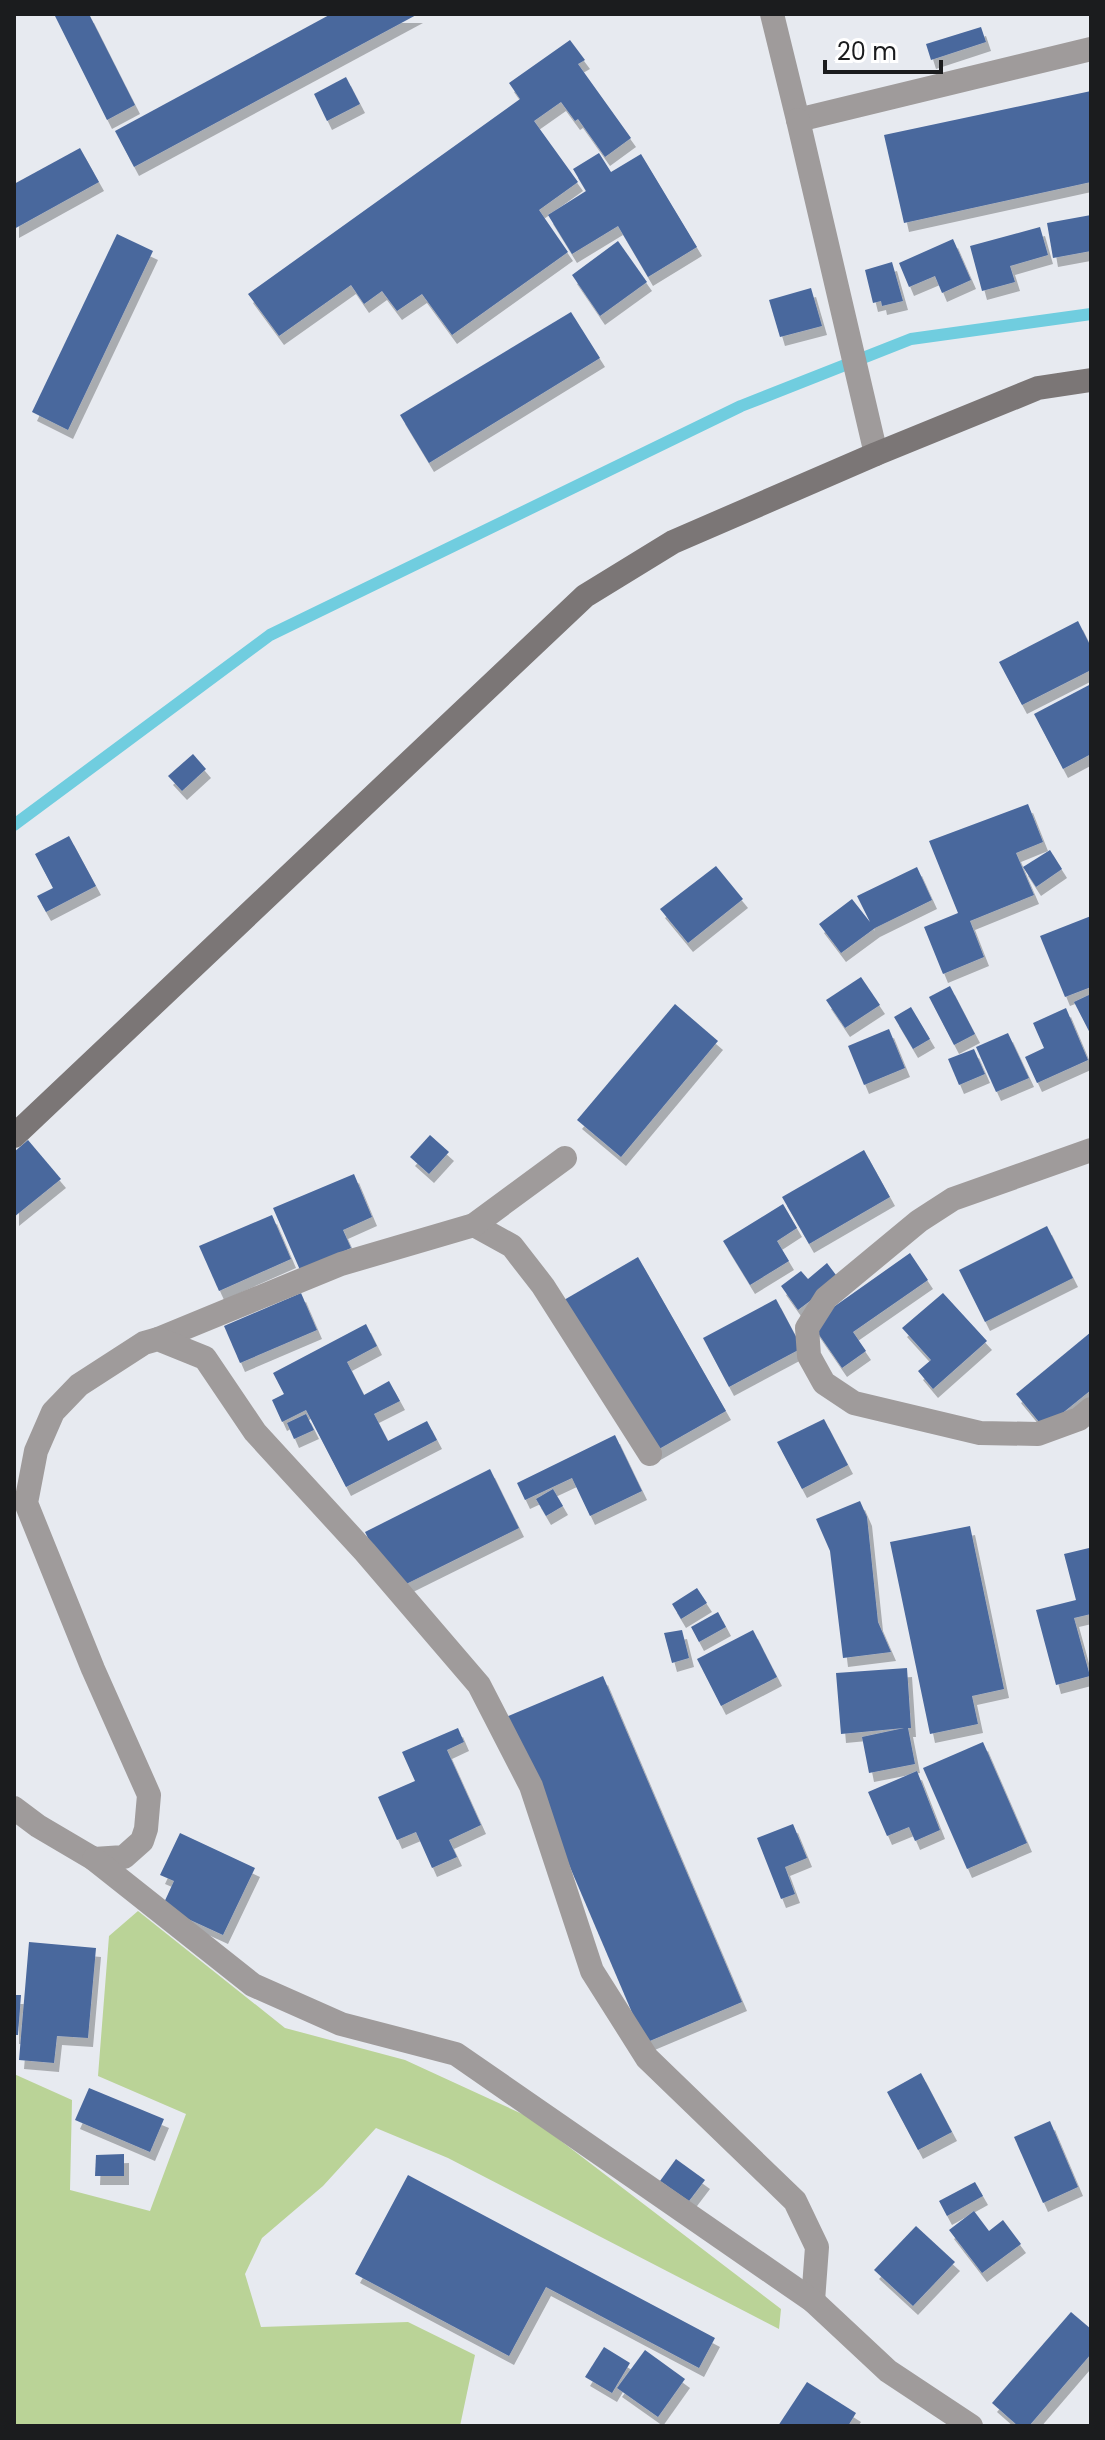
<svg xmlns="http://www.w3.org/2000/svg" width="1105" height="2440" viewBox="0 0 1105 2440" font-family="Poppins,sans-serif">
<defs>
<filter id="shadow"><feDropShadow dx="5" dy="9" stdDeviation="0" flood-color="#0004"/></filter>
</defs>
<rect width="100%" height="100%" fill="#e7eaf0"/>
<polygon fill="#bad397" points="138,1911 285,2028 405,2060 531,2118 781,2309 779,2329 448,2158 376,2128 323,2186 262,2238 245,2274 261,2327 408,2322 475,2355 460,2426 14,2426 14,2074 72,2100 70,2190 150,2211 186,2114 98,2076 109,1936"/>
<g fill="none" stroke-linecap="round" stroke-linejoin="round">
<polyline stroke="#70cddf" stroke-width="12" points="14,825 270,635 741,406 911,339 1091,314"/>
</g>
<g fill="#4a689d" filter="url(#shadow)">
<polygon points="54,14 89,14 135,105 107,120"/>
<polygon points="331,14 418,14 134,167 115,131"/>
<polygon points="981,27 986,42 931,60 926,44"/>
<polygon points="570,40 585,60 578,64 631,138 605,157 578,119 575,121 561,102 534,121 578,182 539,210 568,252 452,335 422,294 397,311 382,291 364,304 351,285 279,336 248,294 520,99 509,83"/>
<polygon points="346,77 360,104 327,121 314,94"/>
<polygon points="1091,91 1091,182 904,223 884,135"/>
<polygon points="80,148 99,182 14,229 14,184"/>
<polygon points="599,153 611,172 641,154 697,247 648,277 618,226 572,254 548,215 586,191 573,169"/>
<polygon points="1091,215 1091,251 1053,258 1047,223"/>
<polygon points="1040,227 1048,255 1010,266 1015,282 982,291 970,246"/>
<polygon points="117,234 153,251 68,430 32,412"/>
<polygon points="953,239 971,280 942,293 935,276 909,287 899,263"/>
<polygon points="618,241 647,282 600,316 572,275"/>
<polygon points="892,262 903,301 882,306 881,301 873,303 865,270"/>
<polygon points="811,288 822,326 780,337 769,300"/>
<polygon points="571,312 600,358 429,463 400,415"/>
<polygon points="1078,621 1091,647 1091,670 1022,705 999,662"/>
<polygon points="1091,684 1091,754 1063,769 1034,714"/>
<polygon points="193,754 206,769 182,791 168,776"/>
<polygon points="1028,804 1043,842 1016,853 1034,895 970,921 984,957 943,974 924,927 958,913 929,841"/>
<polygon points="69,836 96,886 46,912 37,896 53,888 35,854"/>
<polygon points="1050,850 1062,869 1036,887 1023,867"/>
<polygon points="716,866 743,899 688,943 660,909"/>
<polygon points="917,867 932,900 875,928 841,953 819,924 852,899 870,922 857,896"/>
<polygon points="1091,916 1091,987 1065,997 1040,936"/>
<polygon points="861,977 880,1005 845,1028 826,1000"/>
<polygon points="950,986 975,1034 954,1045 929,997"/>
<polygon points="1091,994 1091,1035 1074,1002"/>
<polygon points="675,1004 718,1041 621,1157 577,1120"/>
<polygon points="911,1007 930,1039 913,1049 894,1017"/>
<polygon points="1066,1008 1088,1060 1037,1083 1025,1057 1044,1048 1033,1023"/>
<polygon points="889,1029 905,1068 864,1085 848,1046"/>
<polygon points="1008,1033 1029,1078 996,1092 976,1047"/>
<polygon points="974,1049 985,1074 959,1085 948,1059"/>
<polygon points="430,1135 449,1152 429,1174 410,1157"/>
<polygon points="28,1140 61,1179 14,1217 14,1152"/>
<polygon points="864,1150 890,1197 809,1244 782,1197"/>
<polygon points="354,1174 372,1217 343,1230 351,1248 300,1270 273,1208"/>
<polygon points="783,1204 797,1228 777,1241 789,1261 750,1285 723,1241"/>
<polygon points="272,1215 291,1259 219,1291 199,1246"/>
<polygon points="1047,1226 1073,1278 985,1322 959,1270"/>
<polygon points="910,1253 928,1280 853,1332 866,1351 842,1368 811,1323"/>
<polygon points="638,1257 726,1411 652,1453 564,1300"/>
<polygon points="827,1263 839,1279 798,1310 781,1286 801,1271 808,1279"/>
<polygon points="301,1293 317,1330 240,1363 224,1326"/>
<polygon points="943,1293 987,1341 933,1389 918,1371 931,1360 902,1328"/>
<polygon points="776,1299 802,1348 729,1387 703,1338"/>
<polygon points="366,1324 377,1346 347,1362 364,1395 389,1381 400,1401 374,1414 388,1441 427,1421 437,1440 346,1487 306,1410 282,1422 272,1400 284,1394 273,1373"/>
<polygon points="1091,1332 1091,1390 1044,1428 1016,1394"/>
<polygon points="306,1414 314,1430 294,1439 287,1423"/>
<polygon points="824,1419 848,1465 802,1489 777,1442"/>
<polygon points="615,1435 642,1491 590,1516 572,1478 525,1500 517,1483"/>
<polygon points="490,1469 519,1528 394,1590 365,1532"/>
<polygon points="553,1489 563,1506 546,1516 536,1499"/>
<polygon points="860,1501 867,1517 878,1622 891,1652 843,1658 830,1551 816,1519"/>
<polygon points="970,1526 1004,1689 972,1696 978,1724 930,1734 890,1542"/>
<polygon points="1089,1548 1091,1614 1074,1618 1090,1676 1056,1685 1036,1610 1076,1600 1064,1554"/>
<polygon points="697,1588 707,1603 681,1619 672,1604"/>
<polygon points="718,1612 726,1627 699,1642 691,1627"/>
<polygon points="682,1630 689,1658 672,1663 664,1633"/>
<polygon points="753,1630 777,1677 721,1706 697,1659"/>
<polygon points="907,1668 911,1728 908,1728 915,1764 869,1773 862,1737 904,1728 841,1734 836,1673"/>
<polygon points="603,1676 742,2002 645,2043 506,1717"/>
<polygon points="458,1728 464,1742 447,1750 481,1825 449,1840 457,1857 432,1868 416,1832 397,1840 378,1797 415,1781 402,1752"/>
<polygon points="983,1742 1027,1843 967,1869 923,1768"/>
<polygon points="917,1771 940,1830 915,1841 909,1827 887,1836 868,1792"/>
<polygon points="793,1824 807,1858 785,1867 795,1894 781,1899 757,1838"/>
<polygon points="180,1833 255,1868 223,1935 162,1907 174,1881 160,1875"/>
<polygon points="29,1942 96,1948 88,2038 57,2036 54,2063 19,2060"/>
<polygon points="14,1995 21,1995 18,2035 14,2035"/>
<polygon points="921,2073 952,2132 918,2150 887,2092"/>
<polygon points="89,2088 164,2119 150,2152 75,2120"/>
<polygon points="1050,2121 1078,2187 1043,2203 1014,2137"/>
<polygon points="124,2154 124,2176 95,2176 96,2155"/>
<polygon points="676,2159 705,2180 689,2201 660,2181"/>
<polygon points="408,2175 715,2338 699,2368 546,2287 509,2356 355,2274"/>
<polygon points="975,2182 983,2196 947,2216 939,2201"/>
<polygon points="974,2211 989,2231 1003,2220 1021,2244 982,2273 949,2230"/>
<polygon points="916,2226 955,2262 913,2306 874,2270"/>
<polygon points="1071,2312 1091,2329 1091,2354 1029,2426 1018,2426 992,2403"/>
<polygon points="604,2347 630,2363 612,2393 585,2377"/>
<polygon points="645,2350 685,2379 658,2417 617,2388"/>
<polygon points="807,2382 856,2413 848,2426 778,2426"/>
</g>
<g fill="none" stroke-linecap="round" stroke-linejoin="round">
<g stroke="#9f9b9b" stroke-width="24">
<polyline points="772,14 798,120 1091,49"/>
<polyline points="798,120 876,454"/>
<polyline points="1091,1150 953,1199 919,1221 826,1298 807,1328 809,1356 824,1383 854,1403 980,1433 1038,1434 1079,1419 1091,1409"/>
<polyline points="474,1225 512,1246 543,1286 650,1454"/>
<polyline points="158,1339 341,1264 474,1225 565,1158"/>
<polyline points="14,1808 38,1826 94,1859 124,1857 142,1841 146,1829 149,1795 93,1669 26,1503 36,1451 53,1412 79,1385 144,1343 158,1339 205,1358 255,1432 365,1552 479,1685 531,1786 592,1971 647,2058 795,2201 817,2247 813,2301"/>
<polyline points="94,1859 253,1985 341,2024 456,2054 813,2301 888,2371 971,2426"/>
</g>
<polyline stroke="#7b7676" stroke-width="24" points="14,1136 585,596 673,542 876,454 1038,388 1091,380"/>
</g>
<rect width="1105" height="2440" fill="none" stroke="#1b1c1e" stroke-width="32"/>
<path d="M825 60v12h116v-12" fill="none" stroke="#1b1c1e" stroke-width="4"/>
<text x="837" y="60" font-size="24" fill="#1b1c1e" stroke="#ffffff" stroke-width="6" paint-order="stroke">20 m</text>
</svg>
